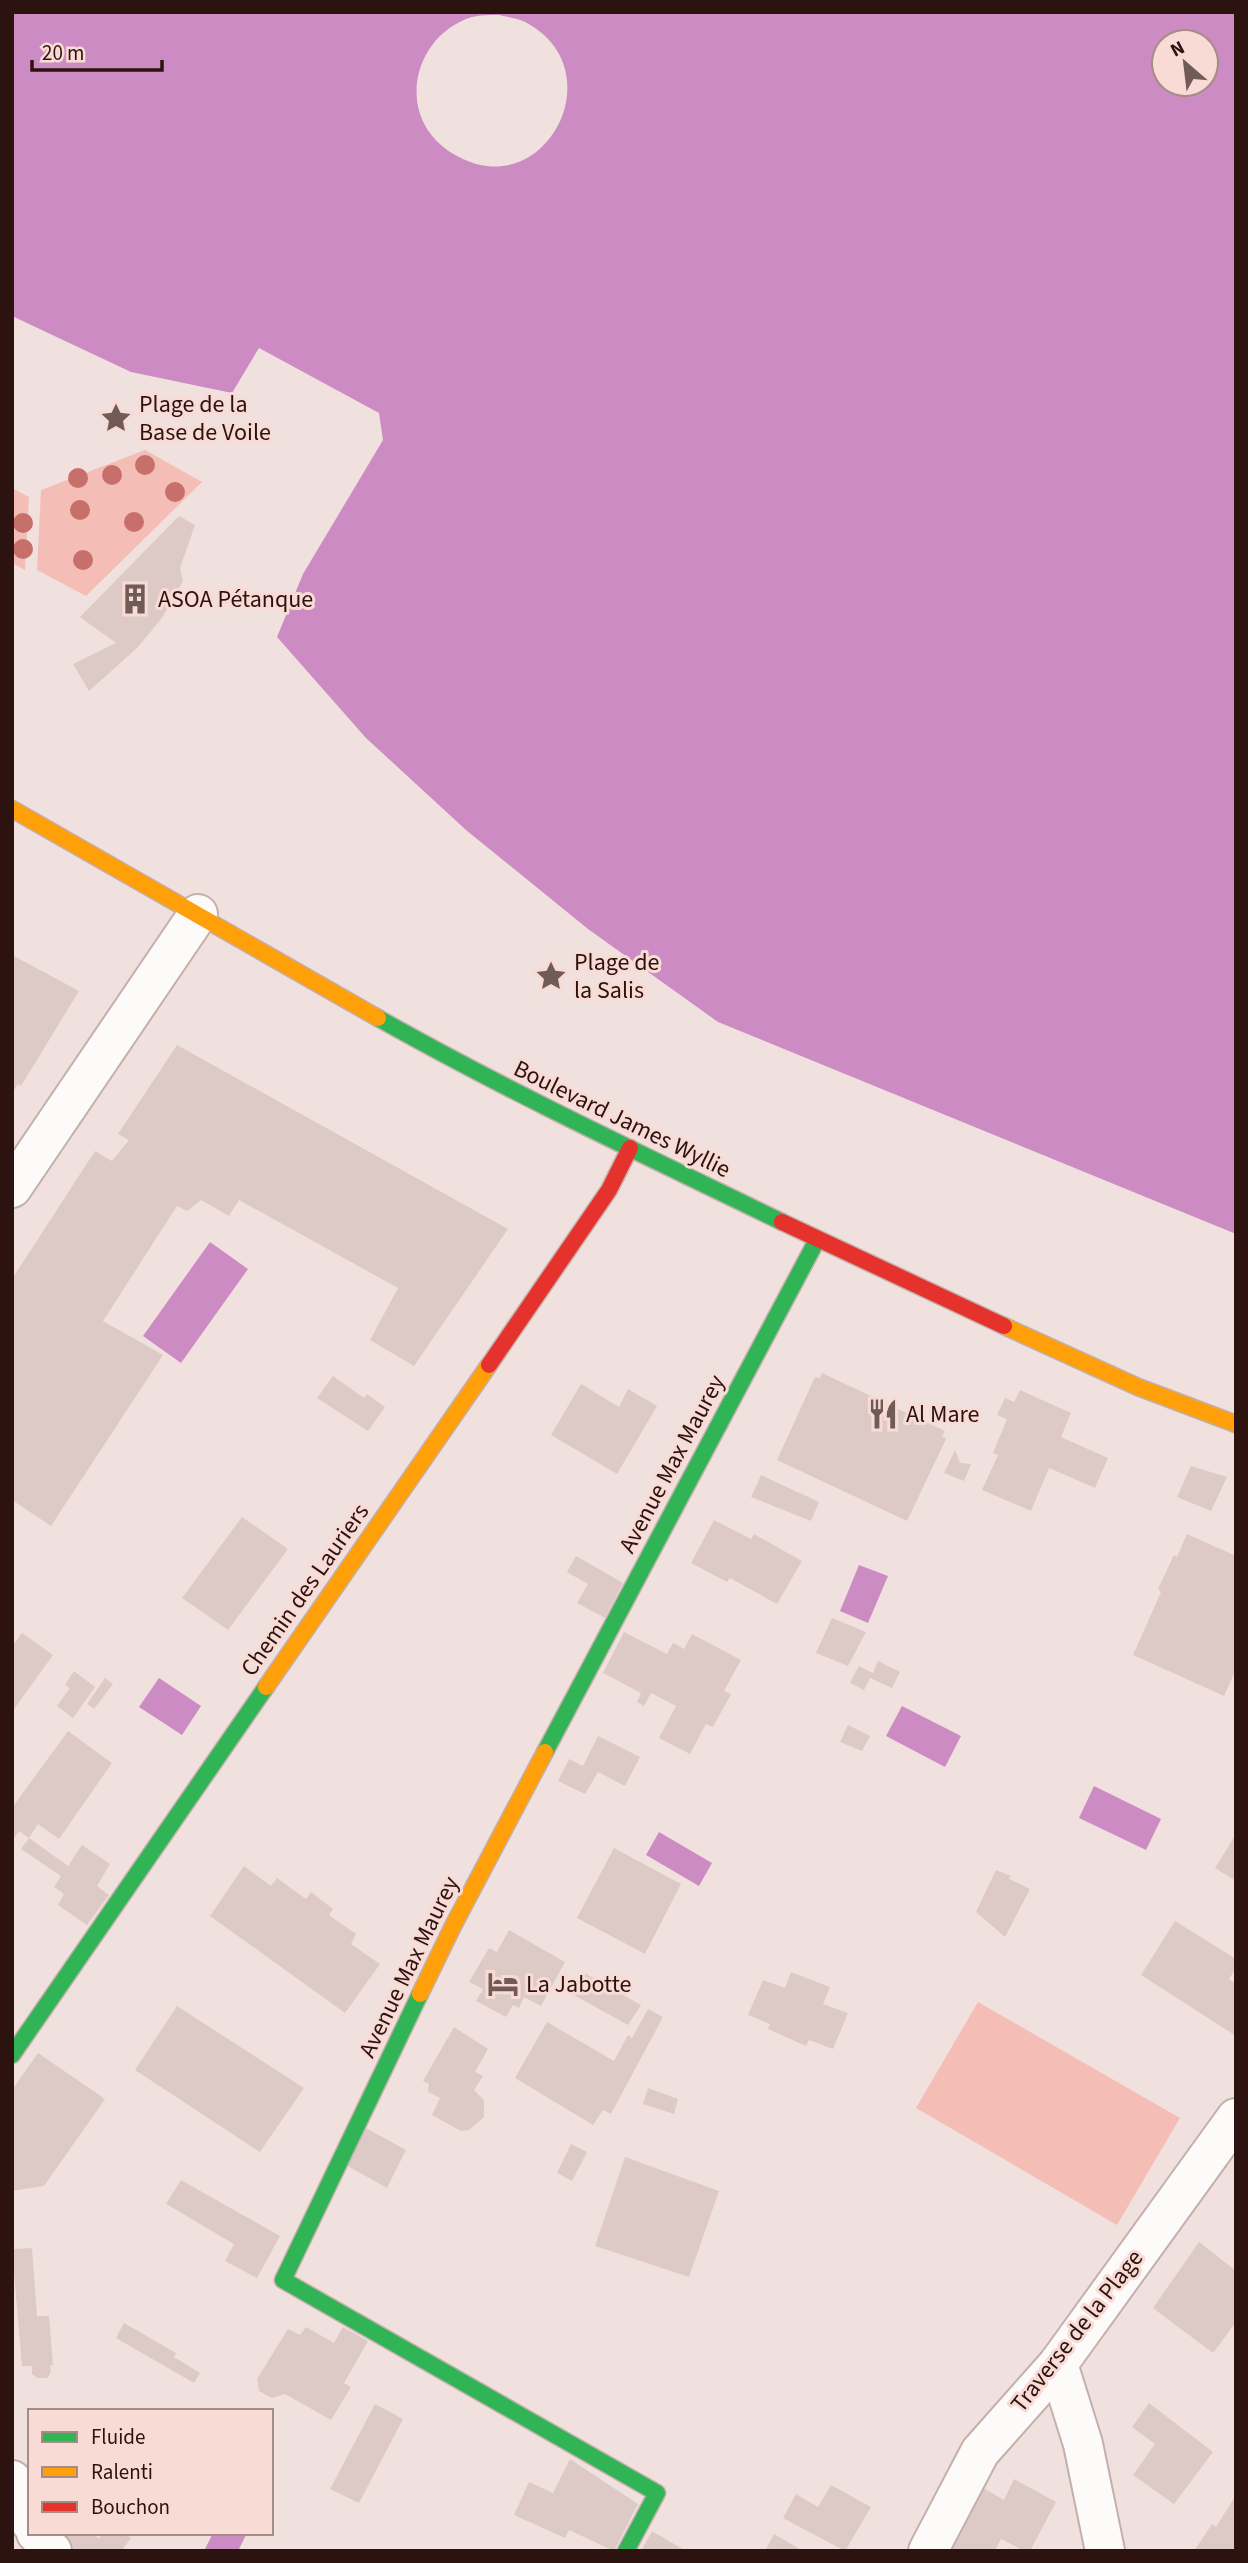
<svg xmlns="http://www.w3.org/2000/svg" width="1248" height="2563" viewBox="0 0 1248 2563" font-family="'Source Sans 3',sans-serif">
<rect width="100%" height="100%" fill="#f1e1de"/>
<g fill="#f4beb6">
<polygon points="145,450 202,482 86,596 37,570 41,490"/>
<polygon points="12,488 29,497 25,570 12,563"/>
<polygon points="978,2002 1180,2118 1117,2225 916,2108"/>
</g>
<g fill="#cc8cc3" fill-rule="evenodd">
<path d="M 12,12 L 1236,12 L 1236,1234 L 718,1022 L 588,929 L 466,830 L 366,738 L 277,637 L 303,574 L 383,440 L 379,413 L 259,348 L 232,393 L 131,372 L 12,316 ZM 499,15 C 507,17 517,18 525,22 C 614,68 548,199 463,159 C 443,150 427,135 420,114 C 407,73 432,29 472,17 C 481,15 491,15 499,15 ZM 1206,42 L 1206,84 L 1164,84 L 1164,42 Z"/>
<polygon points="210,1242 248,1269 181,1363 143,1336"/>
<polygon points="859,1565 888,1576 868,1623 840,1611"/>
<polygon points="159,1678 201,1706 182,1735 139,1707"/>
<polygon points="902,1706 961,1736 945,1767 886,1736"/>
<polygon points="1094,1786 1161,1819 1146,1850 1079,1818"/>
<polygon points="659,1832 712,1863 699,1886 646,1855"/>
<polygon points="213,2533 247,2533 238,2551 204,2551"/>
</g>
<g fill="#ddcac7">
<polygon points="179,516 195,525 180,568 183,581 162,618 137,648 89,691 73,664 116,643 80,617"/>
<polygon points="12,955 79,991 21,1086 18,1084 12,1093"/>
<polygon points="177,1045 508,1229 414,1366 370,1340 398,1288 239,1200 229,1216 201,1200 187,1211 177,1206 103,1321 163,1355 51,1526 12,1500 12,1279 95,1151 112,1161 129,1140 118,1134"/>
<polygon points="822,1373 945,1431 942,1436 946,1439 907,1521 777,1460 815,1377 820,1378"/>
<polygon points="333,1376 364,1398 367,1394 385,1407 368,1431 317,1398"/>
<polygon points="581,1384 619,1407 628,1389 657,1406 617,1474 551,1435"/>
<polygon points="1020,1390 1071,1413 1061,1437 1108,1458 1095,1488 1049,1468 1031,1511 982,1490 998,1455 993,1453 1007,1419 997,1415 1005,1398 1014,1402"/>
<polygon points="955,1450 960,1463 971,1464 964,1481 944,1473"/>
<polygon points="1191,1466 1227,1477 1211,1511 1177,1497"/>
<polygon points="761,1475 819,1502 811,1521 751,1497"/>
<polygon points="242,1517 288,1549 228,1630 182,1598"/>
<polygon points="714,1520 751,1539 754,1534 802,1561 777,1604 730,1578 727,1582 691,1563"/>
<polygon points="1187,1534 1236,1556 1236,1669 1224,1696 1133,1655 1161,1592 1158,1589 1174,1555 1177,1557"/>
<polygon points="576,1556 623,1583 605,1618 577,1603 588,1584 567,1572"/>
<polygon points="832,1618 866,1632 848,1666 816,1653"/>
<polygon points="624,1632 667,1654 673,1643 684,1649 692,1634 741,1660 724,1691 731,1694 713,1727 706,1724 690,1754 659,1738 676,1706 651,1693 644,1706 637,1702 641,1693 603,1673"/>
<polygon points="22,1633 53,1655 12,1712 12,1647"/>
<polygon points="878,1661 900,1672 892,1688 870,1678 864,1690 850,1683 859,1666 873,1673"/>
<polygon points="74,1671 95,1687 73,1718 57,1706 70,1688 65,1685"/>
<polygon points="105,1678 113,1684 94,1709 87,1704"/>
<polygon points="848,1725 870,1736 862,1751 840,1742"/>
<polygon points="68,1731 112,1763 59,1839 38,1824 29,1838 68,1866 82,1845 110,1864 97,1886 109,1895 87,1925 58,1905 64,1894 54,1887 61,1876 21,1849 29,1838 19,1831 12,1841 12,1808"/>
<polygon points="598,1736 640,1757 625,1786 598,1772 585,1794 558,1781 569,1759 583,1766"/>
<polygon points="1236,1834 1236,1881 1215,1868"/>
<polygon points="614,1848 681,1884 645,1954 577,1918"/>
<polygon points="244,1866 271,1886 277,1878 306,1899 311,1892 333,1909 329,1915 356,1934 351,1944 380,1964 345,2013 210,1916"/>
<polygon points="996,1870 1011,1876 1009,1879 1030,1889 1005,1937 976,1912"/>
<polygon points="1175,1921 1236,1959 1236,1968 1229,1979 1236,1984 1236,2036 1141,1975"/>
<polygon points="509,1930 565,1962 541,2006 524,1997 519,2008 513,2005 506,2017 476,2001 483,1989 469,1982 489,1948 497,1952"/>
<polygon points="791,1972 830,1987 823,2004 848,2013 833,2049 809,2040 806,2046 768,2029 770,2024 748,2015 763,1980 785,1988"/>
<polygon points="584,1973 641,2005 628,2025 572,1994"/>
<polygon points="177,2006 304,2088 260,2152 135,2070"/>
<polygon points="648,2009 663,2017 611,2114 603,2110 593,2125 515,2078 547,2022 614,2061 628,2035 632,2038"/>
<polygon points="454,2027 488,2049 475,2072 483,2076 474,2090 484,2100 484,2117 469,2130 461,2131 432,2115 440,2098 428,2092 429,2084 423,2081"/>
<polygon points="38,2053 105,2099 44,2186 12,2191 12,2090"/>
<polygon points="648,2088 678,2099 674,2114 643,2104"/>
<polygon points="364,2127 406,2150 387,2188 344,2164"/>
<polygon points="571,2144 587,2152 572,2181 557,2173"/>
<polygon points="625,2157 719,2191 689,2277 595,2246"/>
<polygon points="181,2180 280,2236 257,2278 225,2261 234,2244 166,2204"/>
<polygon points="1199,2242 1236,2271 1236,2322 1213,2353 1153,2308"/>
<polygon points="32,2248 37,2316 49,2316 53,2365 50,2365 51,2371 48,2378 37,2378 32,2374 32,2366 22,2366 12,2249"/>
<polygon points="124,2323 176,2353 174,2357 200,2373 194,2383 116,2338"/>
<polygon points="306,2327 334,2343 343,2327 368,2341 344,2383 351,2387 331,2420 285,2394 272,2398 259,2391 257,2379 288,2329 300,2335"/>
<polygon points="1149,2403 1213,2452 1174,2504 1133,2475 1155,2444 1132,2427"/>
<polygon points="375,2404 403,2419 359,2503 330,2489"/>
<polygon points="570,2459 638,2504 614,2551 569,2530 565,2538 514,2515 529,2482 553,2493"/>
<polygon points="1014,2479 1056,2502 1030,2551 1024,2551 1001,2539 995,2551 949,2551 983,2488 1004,2500"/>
<polygon points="831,2485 871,2507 845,2551 783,2518 796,2494 818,2507"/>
<polygon points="1236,2495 1236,2551 1194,2551 1212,2524 1216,2527"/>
<polygon points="652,2531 686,2551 641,2551"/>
<polygon points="58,2533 92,2533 99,2539 103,2533 125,2533 131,2538 121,2551 74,2551 56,2536"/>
<polygon points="774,2534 803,2551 765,2551"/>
</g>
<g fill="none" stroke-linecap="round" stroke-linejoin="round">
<g stroke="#c3b0ac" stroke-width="42">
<g id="street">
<polyline points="12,1188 198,914"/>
<polyline points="1058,2364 1083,2444 1105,2551"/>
<polyline points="12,2480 16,2498 30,2522"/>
<polyline points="36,2533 52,2551"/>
<polyline points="928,2551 980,2452 1058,2364 1236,2118"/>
</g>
</g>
<g stroke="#c3b0ac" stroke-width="19">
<g id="fast">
<path d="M 378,1018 C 509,1092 646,1156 782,1222"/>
<polyline points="545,1752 817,1240"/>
<polyline points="420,1994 283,2280 657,2493 626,2551"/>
<polyline points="12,2055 266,1687"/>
</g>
</g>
<g stroke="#c3b0ac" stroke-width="19">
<g id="slow">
<polyline points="12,809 378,1018"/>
<polyline points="1004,1326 1138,1387 1236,1424"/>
<polyline points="266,1687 489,1365"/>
<polyline points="420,1994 453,1926 545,1752"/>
</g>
</g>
<g stroke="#c3b0ac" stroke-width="19">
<g id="jam">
<polyline points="782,1222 1004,1326"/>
<polyline points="489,1365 609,1190 630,1148"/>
</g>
</g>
<use href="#street" stroke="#fdfafa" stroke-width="38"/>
<use href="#fast" stroke="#30b455" stroke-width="16"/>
<use href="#slow" stroke="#ff9f0a" stroke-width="16"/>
<use href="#jam" stroke="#e5322d" stroke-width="16"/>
</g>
<g fill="#c76f6b">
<circle cx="145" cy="465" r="10"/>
<circle cx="112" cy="475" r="10"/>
<circle cx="78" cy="478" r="10"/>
<circle cx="175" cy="492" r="10"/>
<circle cx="80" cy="510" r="10"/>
<circle cx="134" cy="522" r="10"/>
<circle cx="23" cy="523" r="10"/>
<circle cx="23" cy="549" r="10"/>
<circle cx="83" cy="560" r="10"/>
</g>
<defs>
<g id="sight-bare" transform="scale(2.415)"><path d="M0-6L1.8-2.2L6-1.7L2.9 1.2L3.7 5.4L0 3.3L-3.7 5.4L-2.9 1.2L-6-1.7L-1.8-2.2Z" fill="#715b57" stroke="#f9dbd6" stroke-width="2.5" paint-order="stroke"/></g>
<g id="building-bare" transform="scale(2.415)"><path d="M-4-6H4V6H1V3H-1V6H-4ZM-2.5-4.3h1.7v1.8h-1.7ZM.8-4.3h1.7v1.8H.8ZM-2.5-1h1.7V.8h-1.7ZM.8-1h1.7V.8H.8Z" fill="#715b57" stroke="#f9dbd6" stroke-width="2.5" paint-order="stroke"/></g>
<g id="restaurant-bare" transform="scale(2.415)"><path d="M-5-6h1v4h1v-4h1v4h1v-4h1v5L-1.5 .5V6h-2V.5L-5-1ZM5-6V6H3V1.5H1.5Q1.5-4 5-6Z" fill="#715b57" stroke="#f9dbd6" stroke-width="2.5" paint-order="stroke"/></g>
<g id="hotel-bare" transform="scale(2.415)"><path d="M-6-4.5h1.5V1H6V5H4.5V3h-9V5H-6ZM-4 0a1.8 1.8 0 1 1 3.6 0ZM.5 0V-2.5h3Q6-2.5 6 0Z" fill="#715b57" stroke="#f9dbd6" stroke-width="2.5" paint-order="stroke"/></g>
</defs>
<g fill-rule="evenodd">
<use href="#sight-bare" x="116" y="418"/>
<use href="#building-bare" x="135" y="599"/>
<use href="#sight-bare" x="551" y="976"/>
<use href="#restaurant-bare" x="883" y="1414"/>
<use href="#hotel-bare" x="503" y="1984"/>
</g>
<g text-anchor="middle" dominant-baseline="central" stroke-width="6" stroke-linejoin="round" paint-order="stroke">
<g font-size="24" fill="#2c130f" stroke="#f9dbd6" text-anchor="start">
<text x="139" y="404">Plage de la<tspan x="139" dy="28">Base de Voile</tspan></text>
<text x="158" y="599">ASOA Pétanque</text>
<text x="574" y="962">Plage de<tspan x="574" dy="28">la Salis</tspan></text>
<text x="906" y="1414">Al Mare</text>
<text x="526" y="1984">La Jabotte</text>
</g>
<g font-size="24" fill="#2c130f" stroke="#f9dbd6">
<text transform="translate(622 1119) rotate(26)">Boulevard James Wyllie</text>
<text transform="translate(672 1464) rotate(-62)">Avenue Max Maurey</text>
<text transform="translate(305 1590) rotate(-55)">Chemin des Lauriers</text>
<text transform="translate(409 1967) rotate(-64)">Avenue Max Maurey</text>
<text transform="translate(1077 2331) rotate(-52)">Traverse de la Plage</text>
</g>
</g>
<rect width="1248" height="2563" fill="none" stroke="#2c130f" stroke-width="28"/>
<rect x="28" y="2409" width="245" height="126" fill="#f9dbd6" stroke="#a78b86" stroke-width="2"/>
<rect x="42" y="2432" width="35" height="10" fill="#30b455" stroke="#a78b86" stroke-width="2"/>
<text x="91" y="2444" font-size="21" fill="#2c130f">Fluide</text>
<rect x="42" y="2467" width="35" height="10" fill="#ff9f0a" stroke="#a78b86" stroke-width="2"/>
<text x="91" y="2479" font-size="21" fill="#2c130f">Ralenti</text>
<rect x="42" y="2502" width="35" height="10" fill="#e5322d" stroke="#a78b86" stroke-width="2"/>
<text x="91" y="2514" font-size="21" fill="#2c130f">Bouchon</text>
<g transform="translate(1185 63) rotate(332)"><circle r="33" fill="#f9dbd6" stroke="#a78b86" stroke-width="2"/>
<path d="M0-5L12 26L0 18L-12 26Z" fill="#715b57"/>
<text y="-10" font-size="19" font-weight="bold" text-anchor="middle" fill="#2c130f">N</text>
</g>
<path d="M32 60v10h130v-10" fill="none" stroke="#2c130f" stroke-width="3.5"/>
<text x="42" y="60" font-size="21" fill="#2c130f" stroke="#f9dbd6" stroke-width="5" paint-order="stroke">20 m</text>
</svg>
